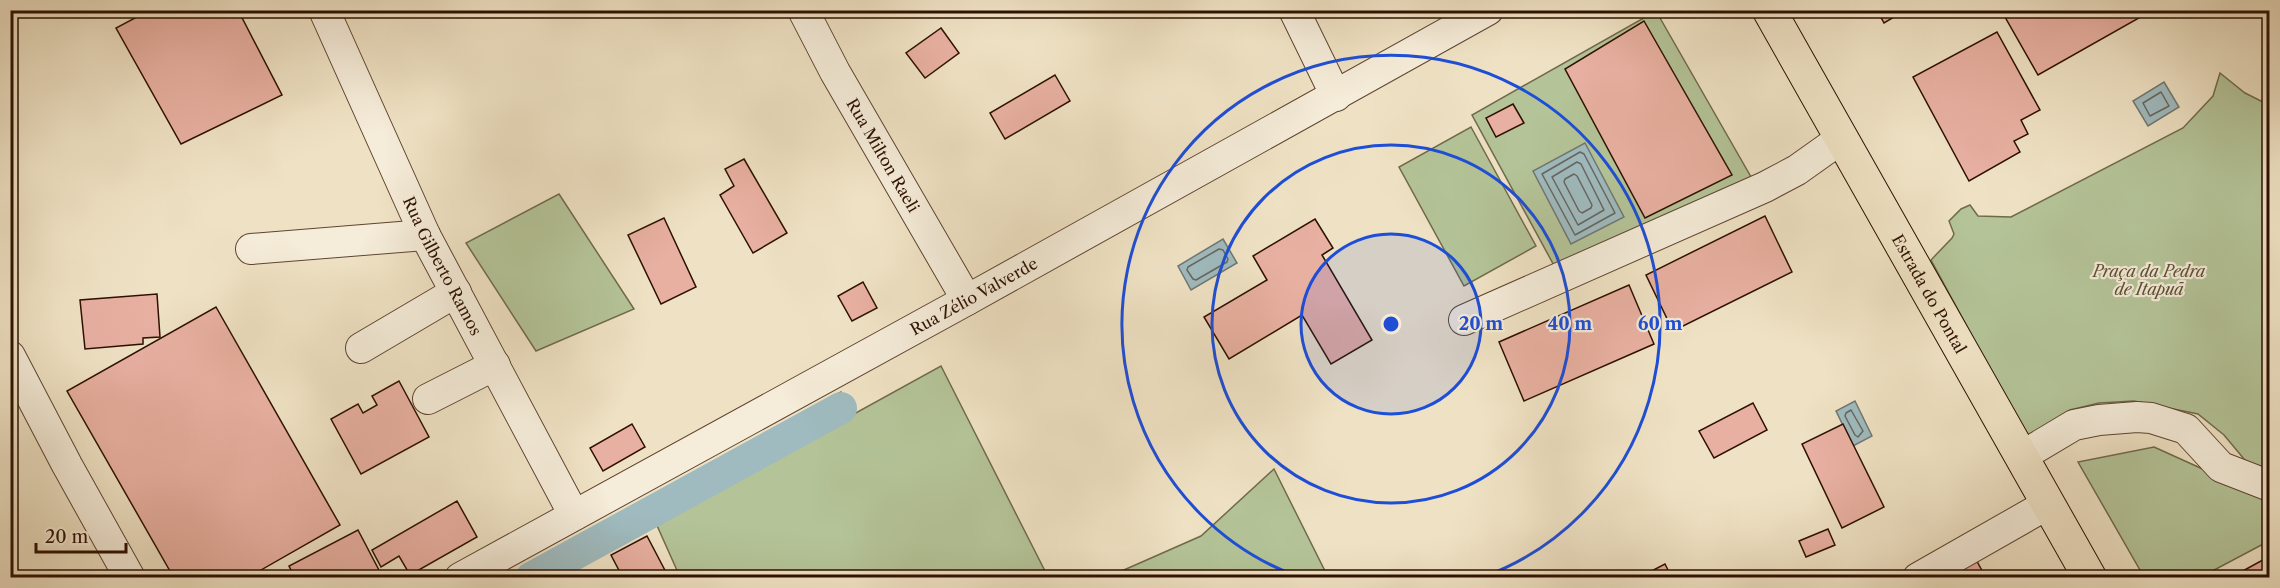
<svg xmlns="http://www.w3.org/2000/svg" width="2280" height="588" viewBox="0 0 2280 588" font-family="'Libre Caslon Text',serif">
<rect width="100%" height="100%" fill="#efe2c4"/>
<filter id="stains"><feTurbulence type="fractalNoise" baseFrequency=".00333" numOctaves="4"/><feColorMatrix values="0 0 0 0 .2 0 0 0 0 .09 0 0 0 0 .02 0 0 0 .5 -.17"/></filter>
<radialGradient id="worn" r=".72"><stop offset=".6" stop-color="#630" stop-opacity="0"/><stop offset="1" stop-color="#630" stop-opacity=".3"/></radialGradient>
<g fill="#b4c498" stroke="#706a4c" stroke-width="1.5">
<polygon points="1656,11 1751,177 1557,271 1472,115"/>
<polygon points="2220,73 2245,93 2269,105 2269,479 2244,459 2224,435 2198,414 2134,401 2099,403 2070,410 2028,439 1931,260 1952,238 1954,234 1949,221 1961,209 1970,205 1978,216 2011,217 2183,128 2213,96"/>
<polygon points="1471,127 1536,246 1464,286 1399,167"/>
<polygon points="559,194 634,309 536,351 466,243"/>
<polygon points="941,366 1048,577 680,577 646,501 841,392 854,414"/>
<polygon points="2154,447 2269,499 2269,541 2201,577 2144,577 2078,462"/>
<polygon points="1274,469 1328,577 1108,577 1201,536"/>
</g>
<g fill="#9fbbbf" stroke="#717773" stroke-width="1.5">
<polygon points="2164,82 2179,107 2148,126 2133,101"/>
<polygon points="1585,143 1624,217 1571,244 1533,171"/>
<polygon points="1223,239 1237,263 1191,290 1178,266"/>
<polygon points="1855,401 1872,436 1853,446 1836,411"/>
</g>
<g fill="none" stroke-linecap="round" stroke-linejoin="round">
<g stroke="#666660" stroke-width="1.5">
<polygon points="2161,92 2169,106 2150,116 2143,103"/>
<polygon points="1580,152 1584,154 1615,213 1575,235 1542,174"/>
<polygon points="1577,162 1581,164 1604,210 1578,225 1552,177"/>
<polygon points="1574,174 1577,176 1592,205 1591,208 1582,213 1579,211 1564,182 1565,179"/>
<polygon points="1219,249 1223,250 1228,259 1227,262 1196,280 1193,279 1187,270 1188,267"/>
<polygon points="1851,410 1863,431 1858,437 1855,435 1845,416 1846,413"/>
</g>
<polyline stroke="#9fbbbf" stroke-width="32" points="531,578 841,408"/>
</g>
<g fill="#e8b0a1" stroke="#2d1000" stroke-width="1.5">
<polygon points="150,10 238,10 282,95 181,144 116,28"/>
<polygon points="1877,10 1906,10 1884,23"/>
<polygon points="2001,10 2153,10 2038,75"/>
<polygon points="1644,21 1732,175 1645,218 1565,69"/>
<polygon points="941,28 959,53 925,78 906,53"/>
<polygon points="1997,32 2040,110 2021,120 2028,134 2014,141 2020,152 1969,181 1913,77"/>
<polygon points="1055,75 1070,101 1005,139 990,113"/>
<polygon points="1513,104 1524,123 1496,137 1486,118"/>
<polygon points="744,159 787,233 753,253 720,195 734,186 725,169"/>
<polygon points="1765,216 1792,272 1673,331 1646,275"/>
<polygon points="664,218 696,287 661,304 628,235"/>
<polygon points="1315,219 1333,248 1322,255 1372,340 1331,364 1302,315 1229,359 1204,317 1267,280 1253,256"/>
<polygon points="863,282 877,308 852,321 838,296"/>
<polygon points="1629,285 1654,344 1524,401 1499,342"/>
<polygon points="157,294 160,337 143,338 143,344 85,349 80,300"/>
<polygon points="216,307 340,525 247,578 174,578 67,391"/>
<polygon points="399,381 429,437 361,474 331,419 358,404 363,413 377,405 372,396"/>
<polygon points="1753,403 1767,430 1714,458 1699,431"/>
<polygon points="632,424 645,447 603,471 590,448"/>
<polygon points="1843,424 1884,507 1842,528 1802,444"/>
<polygon points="457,501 477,537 410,575 399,556 381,567 372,550"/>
<polygon points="1828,529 1835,545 1806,557 1799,541"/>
<polygon points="358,530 381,574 374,578 295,578 289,566"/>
<polygon points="647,536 669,578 623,578 611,555"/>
<polygon points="1973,554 1986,578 1932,578"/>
<polygon points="2270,556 2270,578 2230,578"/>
<polygon points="1665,564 1672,578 1638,578"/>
</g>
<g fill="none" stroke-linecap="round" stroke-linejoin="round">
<g stroke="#5e4431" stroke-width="32">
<g id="minor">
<path id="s1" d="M 324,10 L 425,235 L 574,515"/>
<path id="s2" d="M 803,10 L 835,72 L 967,300"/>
<polyline points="1294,10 1336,96"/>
<polyline points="251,249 425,235"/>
<polyline points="1464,320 1765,187 1797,170 1842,138"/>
<polyline points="361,348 456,292"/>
<polyline points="10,356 67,465 130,578"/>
<polyline points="428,399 495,365"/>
<polyline points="2022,456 2074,425 2099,420 2137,417 2151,418 2186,429 2221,467 2270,486"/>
<path id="s3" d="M 460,578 L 967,300 L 1488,10"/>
<polyline points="1918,578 2048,504"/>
</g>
</g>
<g stroke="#2d1000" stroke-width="35">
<g id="major">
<path id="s4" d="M 1769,10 L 2090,578"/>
</g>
</g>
<use href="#minor" stroke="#f5ecd9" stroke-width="30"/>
<use href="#major" stroke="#efe2c4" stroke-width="33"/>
</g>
<circle cx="1391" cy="324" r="90" fill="#1d4ed8" fill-opacity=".12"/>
<g fill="none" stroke="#1d4ed8" stroke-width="3">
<circle cx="1391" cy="324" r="90"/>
<circle cx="1391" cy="324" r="179"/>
<path d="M1299 577A269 269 0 1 1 1483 577"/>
</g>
<g text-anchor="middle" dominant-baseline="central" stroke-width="4.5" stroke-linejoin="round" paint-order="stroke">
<g font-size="16" fill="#2d1000" stroke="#f5ecd9">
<text stroke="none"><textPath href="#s2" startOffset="166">Rua Milton Raeli</textPath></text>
<text stroke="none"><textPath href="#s1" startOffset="282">Rua Gilberto Ramos</textPath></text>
<text stroke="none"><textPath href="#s4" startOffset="326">Estrada do Pontal</textPath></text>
<text stroke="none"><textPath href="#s3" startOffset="586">Rua Zélio Valverde</textPath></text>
</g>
<g font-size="16" font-style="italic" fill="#5c4f35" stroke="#f5ecd9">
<text x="2149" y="271">Praça da Pedra<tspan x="2149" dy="18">de Itapuã</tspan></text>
</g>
</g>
<circle cx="1391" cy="324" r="9" fill="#1d4ed8" stroke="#f5ecd9" stroke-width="3"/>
<g font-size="18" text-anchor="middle" font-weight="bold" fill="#1d4ed8" stroke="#f5ecd9" stroke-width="4.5" stroke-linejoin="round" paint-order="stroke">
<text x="1481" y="330">20 m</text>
<text x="1570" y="330">40 m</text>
<text x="1660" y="330">60 m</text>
</g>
<rect width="2280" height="588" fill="none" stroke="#efe2c4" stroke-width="36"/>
<rect x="12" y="12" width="2256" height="564" fill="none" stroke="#2d1000" stroke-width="3"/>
<rect x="18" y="18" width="2244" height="552" fill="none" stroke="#2d1000" stroke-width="1.5"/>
<path d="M36 543v9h90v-9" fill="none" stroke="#2d1000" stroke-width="3"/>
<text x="45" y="543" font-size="18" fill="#2d1000" stroke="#f5ecd9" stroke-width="4.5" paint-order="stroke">20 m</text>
<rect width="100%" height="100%" filter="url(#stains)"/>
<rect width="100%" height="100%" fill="url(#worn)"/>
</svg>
